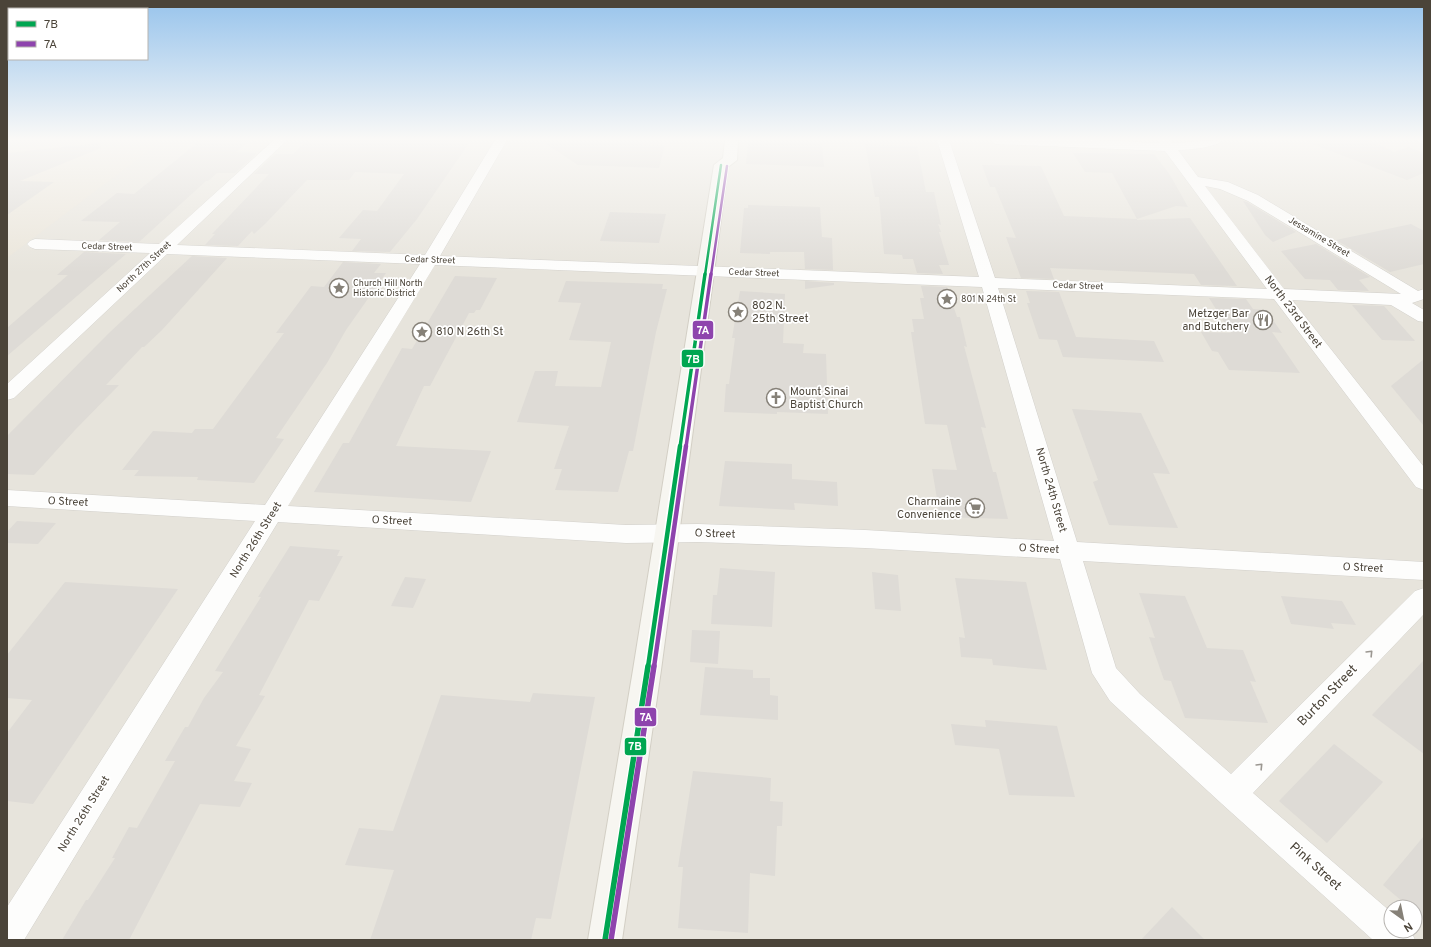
<svg xmlns="http://www.w3.org/2000/svg" width="1431" height="947" viewBox="0 0 1431 947" font-family="Overpass,sans-serif">
<rect width="100%" height="100%" fill="#f4f2ee"/>
<path fill="#e7e4dc" fill-rule="evenodd" d="M 7,140 L 1424,140 L 1424,940 L 7,940 ZM 1391,907 L 1415,907 L 1415,931 L 1391,931 Z"/>
<polygon fill="#eae5da" points="7,140 163,140 7,258"/>
<g fill="#dedbd6">
<polygon points="201,140 250,140 236,152 257,153 235,173 217,173 208,181 206,181 139,242 99,240 120,222 81,221 117,193 134,194"/>
<polygon points="311,140 471,140 417,219 390,252 352,251 361,239 339,238 363,210 377,211 404,174 355,172 349,180 307,180 265,224 254,234 252,231 238,246 205,245 215,234 212,234 269,174 254,174 275,154 293,154 304,143 308,144"/>
<polygon points="1308,140 1369,140 1394,152 1408,147 1424,153 1424,173 1407,180 1307,142"/>
<polygon points="542,141 665,145 659,168 578,165"/>
<polygon points="748,142 822,144 824,167 746,164"/>
<polygon points="100,143 101,148 20,181 54,182 7,215 7,153"/>
<polygon points="865,144 917,146 926,192 934,192 941,225 938,224 941,232 939,232 949,265 939,265 943,274 917,273 913,259 903,259 902,255 884,254 879,197 875,197"/>
<polygon points="1073,153 1154,154 1170,175 1188,207 1176,206 1137,219 1112,173 1085,172"/>
<polygon points="982,165 1041,166 1064,216 1137,219 1137,220 1190,218 1237,286 1201,285 1194,274 1050,268 1054,279 1021,278 1006,237 1016,238 995,187 990,187"/>
<polygon points="1243,201 1247,202 1296,232 1273,242 1265,235"/>
<polygon points="748,205 820,207 822,237 832,238 833,270 805,269 804,252 770,252 770,254 740,253 744,208 748,208"/>
<polygon points="610,212 666,214 659,243 600,241"/>
<polygon points="1411,224 1424,231 1424,264 1390,272 1336,240"/>
<polygon points="1316,244 1370,277 1359,280 1369,291 1338,290 1330,280 1305,279 1281,251"/>
<polygon points="84,252 126,254 7,356 7,328 68,275 57,275"/>
<polygon points="192,256 227,258 162,330 144,347 142,347 106,385 119,385 75,430 34,475 7,474 7,436 109,333"/>
<polygon points="343,262 381,264 374,273 386,273 346,330 327,363 276,438 284,439 254,483 197,480 198,477 134,476 139,470 122,470 153,431 192,433 195,429 213,429 284,333 276,333 311,286 324,287"/>
<polygon points="455,276 497,278 480,310 476,310 474,313 469,313 430,386 424,386 396,446 491,451 471,502 314,492 343,443 349,443 402,348 412,349"/>
<polygon points="566,281 663,284 662,289 667,289 656,332 633,451 629,451 618,492 555,490 562,469 554,469 569,426 517,422 535,371 558,371 555,386 601,387 611,342 569,340 581,303 558,302"/>
<polygon points="805,281 834,283 834,285 805,289"/>
<polygon points="921,286 947,287 957,317 960,317 967,347 964,346 986,428 981,427 993,472 996,472 1008,519 940,517 932,469 957,470 947,425 925,424 911,332 914,332 912,319 924,319 920,298 924,298"/>
<polygon points="740,291 785,294 783,343 804,344 803,353 826,354 828,414 777,412 777,414 724,412 726,384 729,384 735,338 732,338"/>
<polygon points="1026,291 1059,292 1076,337 1154,341 1164,362 1063,357 1057,340 1039,339 1027,303 1030,303"/>
<polygon points="1209,298 1246,299 1253,309 1266,310 1282,333 1272,332 1300,373 1229,370 1218,352 1212,351 1201,332 1231,333"/>
<polygon points="1352,305 1384,306 1415,341 1382,340"/>
<polygon points="1424,359 1424,426 1391,386"/>
<polygon points="1072,409 1141,413 1170,474 1153,473 1178,528 1109,525 1093,482 1098,480"/>
<polygon points="725,461 792,464 792,479 837,482 838,506 794,503 795,510 719,506"/>
<polygon points="17,521 56,523 38,544 7,543 7,532"/>
<polygon points="290,546 340,550 337,556 343,556 319,601 309,600 259,695 265,696 236,746 251,749 234,781 252,783 240,807 200,804 129,940 62,940 86,900 88,900 115,858 112,858 129,827 137,828 175,761 165,761 185,727 188,727 204,698 223,672 215,671 261,597 258,597"/>
<polygon points="720,568 775,572 772,627 711,624 713,595 717,595"/>
<polygon points="872,572 898,575 901,611 875,609"/>
<polygon points="405,577 426,579 413,608 391,606"/>
<polygon points="955,578 1026,582 1047,670 993,665 992,659 961,657 959,637 965,638"/>
<polygon points="65,582 178,589 33,804 7,801 7,733 32,700 7,698 7,655"/>
<polygon points="1139,593 1185,596 1207,648 1243,650 1256,682 1250,681 1268,723 1185,718 1171,681 1164,680 1149,637 1155,638"/>
<polygon points="1281,596 1342,601 1356,625 1331,623 1334,629 1291,624"/>
<polygon points="692,630 720,631 718,664 690,662"/>
<polygon points="1424,660 1424,754 1372,715"/>
<polygon points="705,667 753,670 753,678 770,678 770,695 778,696 778,720 700,715"/>
<polygon points="533,693 595,697 551,919 536,918 531,940 370,940 394,870 345,865 359,828 393,831 441,695 530,702"/>
<polygon points="985,720 1057,726 1075,797 1009,795 999,749 955,745 951,724 986,727"/>
<polygon points="1334,744 1383,782 1327,843 1279,801"/>
<polygon points="693,771 771,778 770,801 783,802 782,826 777,826 775,876 750,873 748,933 678,928 683,867 678,867"/>
<polygon points="1424,836 1424,920 1415,912 1415,907 1409,907 1383,885"/>
<polygon points="1172,907 1205,940 1141,940"/>
</g>
<g fill="none" stroke-linecap="round" stroke-linejoin="round">
<g stroke="#d2d0cb" stroke-width="1">
<g id="street">
<path d="M 274,140 L 287,140 L 177,245 L 425,255 L 495,140 L 507,140 L 440,256 L 979,277 L 937,140 L 949,140 L 995,278 L 1267,289 L 1165,151 L 996,144 L 990,140 L 1093,140 L 1160,143 L 1158,140 L 1171,140 L 1173,143 L 1223,140 C 1218,147 1188,150 1178,150 L 1198,177 L 1228,182 L 1258,195 L 1418,291 L 1424,289 L 1424,299 L 1412,303 L 1424,310 L 1424,322 L 1418,321 L 1391,305 L 1292,300 L 1424,467 L 1424,490 L 1416,487 L 1274,299 L 998,288 L 1077,542 L 1424,562 L 1424,580 L 1083,561 L 1116,668 L 1140,694 L 1231,774 L 1415,591 L 1424,588 L 1424,614 L 1253,793 L 1391,912 L 1391,931 L 1411,931 L 1415,940 L 1373,940 L 1222,804 L 1110,701 L 1092,673 L 1060,559 L 865,548 L 698,542 L 626,543 L 278,522 L 24,940 L 7,940 L 7,907 L 255,521 L 7,506 L 7,490 L 265,505 L 420,264 L 167,254 L 14,398 L 7,400 L 7,384 L 150,253 L 35,249 L 30,247 L 27,244 L 30,241 L 35,239 L 159,244 ZM 1205,186 L 1220,189 L 1248,201 L 1401,294 L 1284,289 ZM 435,265 L 982,287 L 1054,541 L 865,530 L 698,524 L 626,525 L 288,506 Z"/>
<polygon points="1416,140 1424,140 1424,145"/>
</g>
</g>
<g stroke="#d3cfc5" stroke-width="2">
<polygon id="secondary" points="725,140 738,140 737,160 728,167 661,670 622,940 588,940 633,670 714,165 723,158"/>
</g>
<use href="#street" fill="#fdfdfc" fill-rule="evenodd"/>
<use href="#secondary" fill="#f7f6f1" fill-rule="evenodd"/>
<g stroke="#fff" stroke-width="4.5">
<polyline id="bus-1-far3" points="705,275 721,165"/>
</g>
<g stroke="#fff" stroke-width="6">
<polyline id="bus-1-far2" points="680,447 705,274"/>
</g>
<g stroke="#fff" stroke-width="8">
<polyline id="bus-1-far1" points="648,667 680,446"/>
</g>
<g stroke="#fff" stroke-width="8">
<polyline id="bus-1" points="605,940 648,666"/>
</g>
<g stroke="#fff" stroke-width="4.5">
<polyline id="bus-2-far3" points="711,275 727,166"/>
</g>
<g stroke="#fff" stroke-width="6">
<polyline id="bus-2-far2" points="686,447 711,274"/>
</g>
<g stroke="#fff" stroke-width="8">
<polyline id="bus-2-far1" points="654,667 686,446"/>
</g>
<g stroke="#fff" stroke-width="8">
<polyline id="bus-2" points="611,940 654,666"/>
</g>
<use href="#bus-1-far3" stroke="#00a651" stroke-width="2.5"/>
<use href="#bus-1-far2" stroke="#00a651" stroke-width="3.5"/>
<use href="#bus-1-far1" stroke="#00a651" stroke-width="4.5"/>
<use href="#bus-1" stroke="#00a651" stroke-width="5.5"/>
<use href="#bus-2-far3" stroke="#8e44ad" stroke-width="2.5"/>
<use href="#bus-2-far2" stroke="#8e44ad" stroke-width="3.5"/>
<use href="#bus-2-far1" stroke="#8e44ad" stroke-width="4.5"/>
<use href="#bus-2" stroke="#8e44ad" stroke-width="5.5"/>
</g>
<defs><path id="oneway-chevron" d="M-2-3.5L2.5 0L-2 3.5" fill="none" stroke-width="1.6" stroke-linecap="round" stroke-linejoin="round"/></defs>
<g stroke="#9b9791">
<use href="#oneway-chevron" transform="translate(1370 653) rotate(-46)"/>
<use href="#oneway-chevron" transform="translate(1260 766) rotate(-46)"/>
</g>
<linearGradient id="sky" x2="0" y2="1"><stop stop-color="#98c4ec"/><stop offset="0.51" stop-color="#faf9f7"/><stop offset="1" stop-color="#faf9f7" stop-opacity="0"/></linearGradient>
<rect width="1431" height="273" fill="url(#sky)"/>
<defs>
<g id="sight-ring" transform="scale(1)"><circle r="9.5" fill="#fff" stroke="#868178" stroke-width="1.5"/><path d="M0-6L1.8-2.2L6-1.7L2.9 1.2L3.7 5.4L0 3.3L-3.7 5.4L-2.9 1.2L-6-1.7L-1.8-2.2Z" fill="#868178"/></g>
<g id="restaurant-ring" transform="scale(1)"><circle r="9.5" fill="#fff" stroke="#868178" stroke-width="1.5"/><path d="M-5-6h1v4h1v-4h1v4h1v-4h1v5L-1.5 .5V6h-2V.5L-5-1ZM5-6V6H3V1.5H1.5Q1.5-4 5-6Z" fill="#868178"/></g>
<g id="church-ring" transform="scale(1)"><circle r="9.5" fill="#fff" stroke="#868178" stroke-width="1.5"/><path d="M-1.2-6h2.4v3.5h3.3v2.4h-3.3V6h-2.4V-.1h-3.3v-2.4h3.3Z" fill="#868178"/></g>
<g id="supermarket-ring" transform="scale(1)"><circle r="9.5" fill="#fff" stroke="#868178" stroke-width="1.5"/><path d="M-6-5.5h2.5l.6 2H6L4.5 2H-2.5L-4.4-4H-6ZM-1.5 3.2a1.3 1.3 0 1 0 .1 0ZM3 3.2a1.3 1.3 0 1 0 .1 0Z" fill="#868178"/></g>
</defs>
<g fill-rule="evenodd">
<use href="#sight-ring" x="339" y="288"/>
<use href="#sight-ring" x="947" y="299"/>
<use href="#sight-ring" x="738" y="312"/>
<use href="#restaurant-ring" x="1263" y="320"/>
<use href="#sight-ring" x="422" y="332"/>
<use href="#church-ring" x="776" y="398"/>
<use href="#supermarket-ring" x="975" y="508"/>
</g>
<g text-anchor="middle" dominant-baseline="central" stroke-width="3.5" stroke-linejoin="round" paint-order="stroke">
<g font-size="9" fill="#4b4439" stroke="#fff">
<text transform="translate(1319 237) rotate(31)">Jessamine Street</text>
<text transform="translate(107 247) rotate(2)">Cedar Street</text>
<text transform="translate(430 260) rotate(2)">Cedar Street</text>
<text transform="translate(144 267) rotate(-43)">North 27th Street</text>
<text transform="translate(754 273) rotate(2)">Cedar Street</text>
<text transform="translate(1078 286) rotate(2)">Cedar Street</text>
</g>
<g font-size="9" fill="#4b4439" stroke="#fff" text-anchor="start">
<text x="353" y="283">Church Hill North<tspan x="353" dy="10">Historic District</tspan></text>
<text x="961" y="299">801 N 24th St</text>
</g>
<g font-size="11" fill="#4b4439" stroke="#fff" text-anchor="start">
<text x="752" y="306">802 N.<tspan x="752" dy="13">25th Street</tspan></text>
<text x="1249" y="314" text-anchor="end">Metzger Bar<tspan x="1249" dy="13">and Butchery</tspan></text>
<text x="436" y="332">810 N 26th St</text>
<text x="790" y="392">Mount Sinai<tspan x="790" dy="13">Baptist Church</tspan></text>
<text x="961" y="502" text-anchor="end">Charmaine<tspan x="961" dy="13">Convenience</tspan></text>
</g>
<g font-size="11" fill="#4b4439" stroke="#fff">
<text transform="translate(1293 312) rotate(53)">North 23rd Street</text>
<text transform="translate(1051 490) rotate(74)">North 24th Street</text>
<text transform="translate(68 502) rotate(3)">O Street</text>
<text transform="translate(392 521) rotate(3)">O Street</text>
<text transform="translate(715 534) rotate(2)">O Street</text>
<text transform="translate(256 540) rotate(-58)">North 26th Street</text>
<text transform="translate(1039 549) rotate(3)">O Street</text>
<text transform="translate(1363 568) rotate(3)">O Street</text>
<text transform="translate(84 814) rotate(-58)">North 26th Street</text>
</g>
<g font-size="13" fill="#4b4439" stroke="#fff">
<text transform="translate(1328 696) rotate(-46)">Burton Street</text>
<text transform="translate(1315 867) rotate(42)">Pink Street</text>
</g>
</g>
<g stroke="#fff" stroke-width="1.5">
<rect x="692" y="320" width="22" height="20" rx="4" fill="#8e44ad"/>
<rect x="681" y="349" width="23" height="19" rx="4" fill="#00a651"/>
<rect x="634" y="707" width="23" height="20" rx="4" fill="#8e44ad"/>
<rect x="624" y="737" width="23" height="19" rx="4" fill="#00a651"/>
</g>
<g font-size="11" text-anchor="middle" font-weight="bold" fill="#fff">
<text x="703" y="334">7A</text>
<text x="693" y="363">7B</text>
<text x="646" y="721">7A</text>
<text x="635" y="750">7B</text>
</g>
<rect width="1431" height="947" fill="none" stroke="#4b4439" stroke-width="16"/>
<rect x="8" y="8" width="140" height="52" fill="#ffffff" stroke="#b7b4b0"/>
<rect x="16" y="21" width="20" height="6" fill="#00a651" stroke="#b7b4b0"/>
<text x="44" y="28" font-size="12" fill="#4b4439">7B</text>
<rect x="16" y="41" width="20" height="6" fill="#8e44ad" stroke="#b7b4b0"/>
<text x="44" y="48" font-size="12" fill="#4b4439">7A</text>
<g transform="translate(1403 919) rotate(147)"><circle r="19" fill="#ffffff" stroke="#b7b4b0"/>
<path d="M0-3L7 15L0 10L-7 15Z" fill="#868178"/>
<text y="-6" font-size="11" font-weight="bold" text-anchor="middle" fill="#4b4439">N</text>
</g>
</svg>
